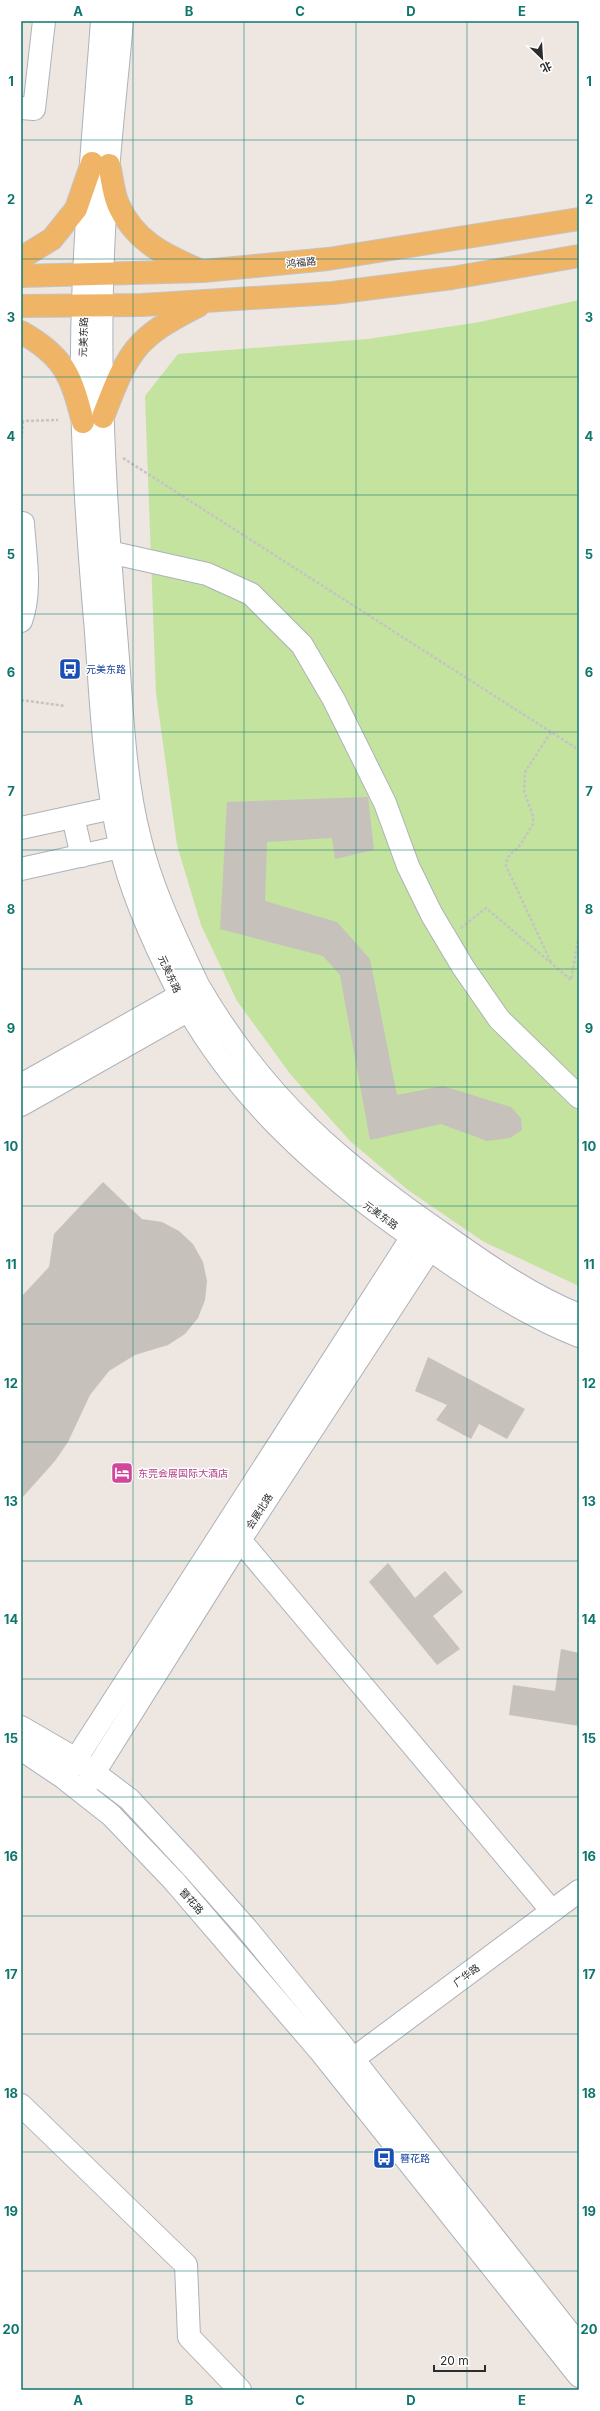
<svg xmlns="http://www.w3.org/2000/svg" width="600" height="2411" viewBox="0 0 600 2411" font-family="Inter,'Noto Sans SC',sans-serif">
<rect width="100%" height="100%" fill="#eee6e1"/>
<polygon fill="#c3e39f" points="579,300 579,1286 484,1242 408,1190 350,1141 291,1075 237,1001 201,925 177,845 156,693 145,396 178,354 368,339 480,322"/>
<g fill="#c7c1bc">
<polygon points="368,797 374,850 335,859 332,838 267,842 265,901 337,922 370,959 397,1095 443,1086 511,1107 521,1118 522,1130 510,1138 487,1141 441,1124 370,1140 340,975 323,956 220,929 227,802"/>
<polygon points="103,1182 142,1219 162,1222 179,1231 193,1244 203,1262 207,1281 205,1300 198,1318 185,1334 168,1345 135,1355 109,1371 90,1395 68,1442 55,1461 21,1499 21,1297 49,1267 54,1234"/>
<polygon points="428,1357 525,1409 507,1439 479,1424 471,1439 436,1420 447,1405 415,1391"/>
<polygon points="388,1563 415,1598 445,1571 463,1592 433,1616 460,1649 437,1665 369,1582"/>
<polygon points="561,1649 579,1653 579,1726 509,1715 513,1685 555,1691"/>
</g>
<g fill="none" stroke-linecap="round" stroke-linejoin="round">
<g stroke="#adb2b9" stroke-width="24">
<g id="minor">
<path d="M 102,21 C 94,130 83,240 82,349 C 81,444 88,538 96,632 C 101,703 104,775 120,844 C 130,892 157,950 179,993 C 233,1096 321,1174 415,1239 C 467,1276 519,1312 579,1336"/>
<path d="M 122,21 C 116,91 107,161 104,232 C 97,366 105,501 116,634 C 122,702 123,773 140,839 C 152,890 176,938 198,985 C 264,1099 342,1165 449,1238 C 490,1267 532,1296 579,1315"/>
<polyline points="21,108 34,109 44,21"/>
<polyline points="109,552 207,574 251,594 302,645 334,700 385,803 408,866 432,915 463,967 499,1019 579,1097"/>
<path d="M 21,621 C 32,591 25,555 23,523"/>
<polyline points="73,817 82,856"/>
<polyline points="21,828 113,808"/>
<polyline points="21,869 120,847"/>
<polyline points="21,1085 193,988"/>
<polyline points="21,1105 203,1002"/>
<polyline points="240,1540 552,1911"/>
<polyline points="21,1727 76,1759 129,1799 193,1868 247,1929 338,2040 579,2345"/>
<polyline points="21,1749 64,1778 111,1815 174,1881 320,2051 579,2376"/>
<polyline points="69,1770 419,1226"/>
<polyline points="87,1784 240,1540 438,1237"/>
<polyline points="353,2059 579,1891"/>
<polyline points="21,2105 186,2265 189,2337 240,2390"/>
</g>
</g>
<g stroke="#c4c4c4" stroke-width="24">
<g id="major">
<path d="M 109,165 C 112,177 113,192 118,204 C 134,240 162,254 197,269"/>
<polyline points="21,258 52,239 76,209 92,163"/>
<polyline points="21,276 203,271 328,259 579,219"/>
<polyline points="21,306 142,305 333,293 452,278 579,256"/>
<path d="M 21,332 C 64,356 71,375 83,422"/>
<path d="M 103,417 C 128,352 134,338 198,306"/>
</g>
</g>
<g stroke="#c4c4c4" stroke-width="2.5" stroke-dasharray="3 2" stroke-linecap="butt">
<polyline points="21,421 58,420"/>
<polyline points="21,444 23,421"/>
<polyline points="123,458 579,750"/>
<polyline points="21,700 65,706"/>
<polyline points="461,928 486,908 571,980 579,935"/>
<polyline points="551,962 506,866 507,858 520,845 533,824 533,816 524,791 525,772 551,732"/>
</g>
<use href="#minor" stroke="#fff" stroke-width="22"/>
<use href="#major" stroke="#efb465" stroke-width="22"/>
</g>
<path fill="none" stroke="#0f766e" stroke-width="1" stroke-opacity="0.55" d="M 133,21 L 133,2390M 244,21 L 244,2390M 356,21 L 356,2390M 467,21 L 467,2390M 21,140 L 579,140M 21,259 L 579,259M 21,377 L 579,377M 21,495 L 579,495M 21,614 L 579,614M 21,732 L 579,732M 21,850 L 579,850M 21,969 L 579,969M 21,1087 L 579,1087M 21,1206 L 579,1206M 21,1324 L 579,1324M 21,1442 L 579,1442M 21,1561 L 579,1561M 21,1679 L 579,1679M 21,1797 L 579,1797M 21,1916 L 579,1916M 21,2034 L 579,2034M 21,2152 L 579,2152M 21,2271 L 579,2271"/>
<defs>
<g id="bus-square" transform="scale(1.15)"><rect x="-9" y="-9" width="18" height="18" rx="4" fill="#1a4fb4" stroke="#fff"/><path d="M-5-6H5V4H4V6H2V4H-2V6H-4V4H-5ZM-3.5-4V0h7V-4ZM-3.5 1.2v1.5H-2V1.2ZM2 1.2v1.5H3.5V1.2Z" fill="#fff"/></g>
<g id="hotel-square" transform="scale(1.15)"><rect x="-9" y="-9" width="18" height="18" rx="4" fill="#d1479c" stroke="#fff"/><path d="M-6-4.5h1.5V1H6V5H4.5V3h-9V5H-6ZM-4 0a1.8 1.8 0 1 1 3.6 0ZM.5 0V-2.5h3Q6-2.5 6 0Z" fill="#fff"/></g>
</defs>
<g fill-rule="evenodd">
<use href="#bus-square" x="70" y="669"/>
<use href="#hotel-square" x="122" y="1473"/>
<use href="#bus-square" x="384" y="2158"/>
</g>
<g text-anchor="middle" dominant-baseline="central" stroke-width="3" stroke-linejoin="round" paint-order="stroke">
<g font-size="10" fill="#2d2d2d" stroke="#fff">
<text transform="translate(301 262) rotate(-6)">鸿福路</text>
<text transform="translate(83 337) rotate(-88)">元美东路</text>
<text transform="translate(170 974) rotate(65)">元美东路</text>
<text transform="translate(381 1215) rotate(36)">元美东路</text>
<text transform="translate(259 1511) rotate(-57)">会展北路</text>
<text transform="translate(192 1901) rotate(48)">簪花路</text>
<text transform="translate(466 1975) rotate(-37)">广华路</text>
</g>
<g font-size="10" fill="#164399" stroke="#fff" text-anchor="start">
<text x="86" y="669">元美东路</text>
<text x="400" y="2158">簪花路</text>
</g>
<g font-size="10" fill="#b23c85" stroke="#fff" text-anchor="start">
<text x="138" y="1473">东莞会展国际大酒店</text>
</g>
</g>
<rect width="600" height="2411" fill="none" stroke="#ffffff" stroke-width="44"/>
<g transform="translate(542 58) rotate(155)" stroke="#ffffff" stroke-width="3" paint-order="stroke">
<path d="M0-3L7 15L0 10L-7 15Z" fill="#2d2d2d"/>
<text y="-6" font-size="11" font-weight="bold" text-anchor="middle" fill="#2d2d2d">北</text>
</g>
<path d="M434 2365v6h51v-6" fill="none" stroke="#2d2d2d" stroke-width="2"/>
<text x="440" y="2365" font-size="12" fill="#2d2d2d" stroke="#ffffff" stroke-width="3" paint-order="stroke">20 m</text>
<rect x="22" y="22" width="556" height="2367" fill="none" stroke="#0f766e" stroke-width="1.5"/>
<g font-size="13" text-anchor="middle" font-weight="bold" fill="#0f766e">
<text x="78" y="16">A</text>
<text x="189" y="16">B</text>
<text x="300" y="16">C</text>
<text x="411" y="16">D</text>
<text x="522" y="16">E</text>
<text x="11" y="86">1</text>
<text x="589" y="86">1</text>
<text x="11" y="204">2</text>
<text x="589" y="204">2</text>
<text x="11" y="322">3</text>
<text x="589" y="322">3</text>
<text x="11" y="441">4</text>
<text x="589" y="441">4</text>
<text x="11" y="559">5</text>
<text x="589" y="559">5</text>
<text x="11" y="677">6</text>
<text x="589" y="677">6</text>
<text x="11" y="796">7</text>
<text x="589" y="796">7</text>
<text x="11" y="914">8</text>
<text x="589" y="914">8</text>
<text x="11" y="1033">9</text>
<text x="589" y="1033">9</text>
<text x="11" y="1151">10</text>
<text x="589" y="1151">10</text>
<text x="11" y="1269">11</text>
<text x="589" y="1269">11</text>
<text x="11" y="1388">12</text>
<text x="589" y="1388">12</text>
<text x="11" y="1506">13</text>
<text x="589" y="1506">13</text>
<text x="11" y="1624">14</text>
<text x="589" y="1624">14</text>
<text x="11" y="1743">15</text>
<text x="589" y="1743">15</text>
<text x="11" y="1861">16</text>
<text x="589" y="1861">16</text>
<text x="11" y="1979">17</text>
<text x="589" y="1979">17</text>
<text x="11" y="2098">18</text>
<text x="589" y="2098">18</text>
<text x="11" y="2216">19</text>
<text x="589" y="2216">19</text>
<text x="11" y="2334">20</text>
<text x="589" y="2334">20</text>
<text x="78" y="2405">A</text>
<text x="189" y="2405">B</text>
<text x="300" y="2405">C</text>
<text x="411" y="2405">D</text>
<text x="522" y="2405">E</text>
</g>
</svg>
